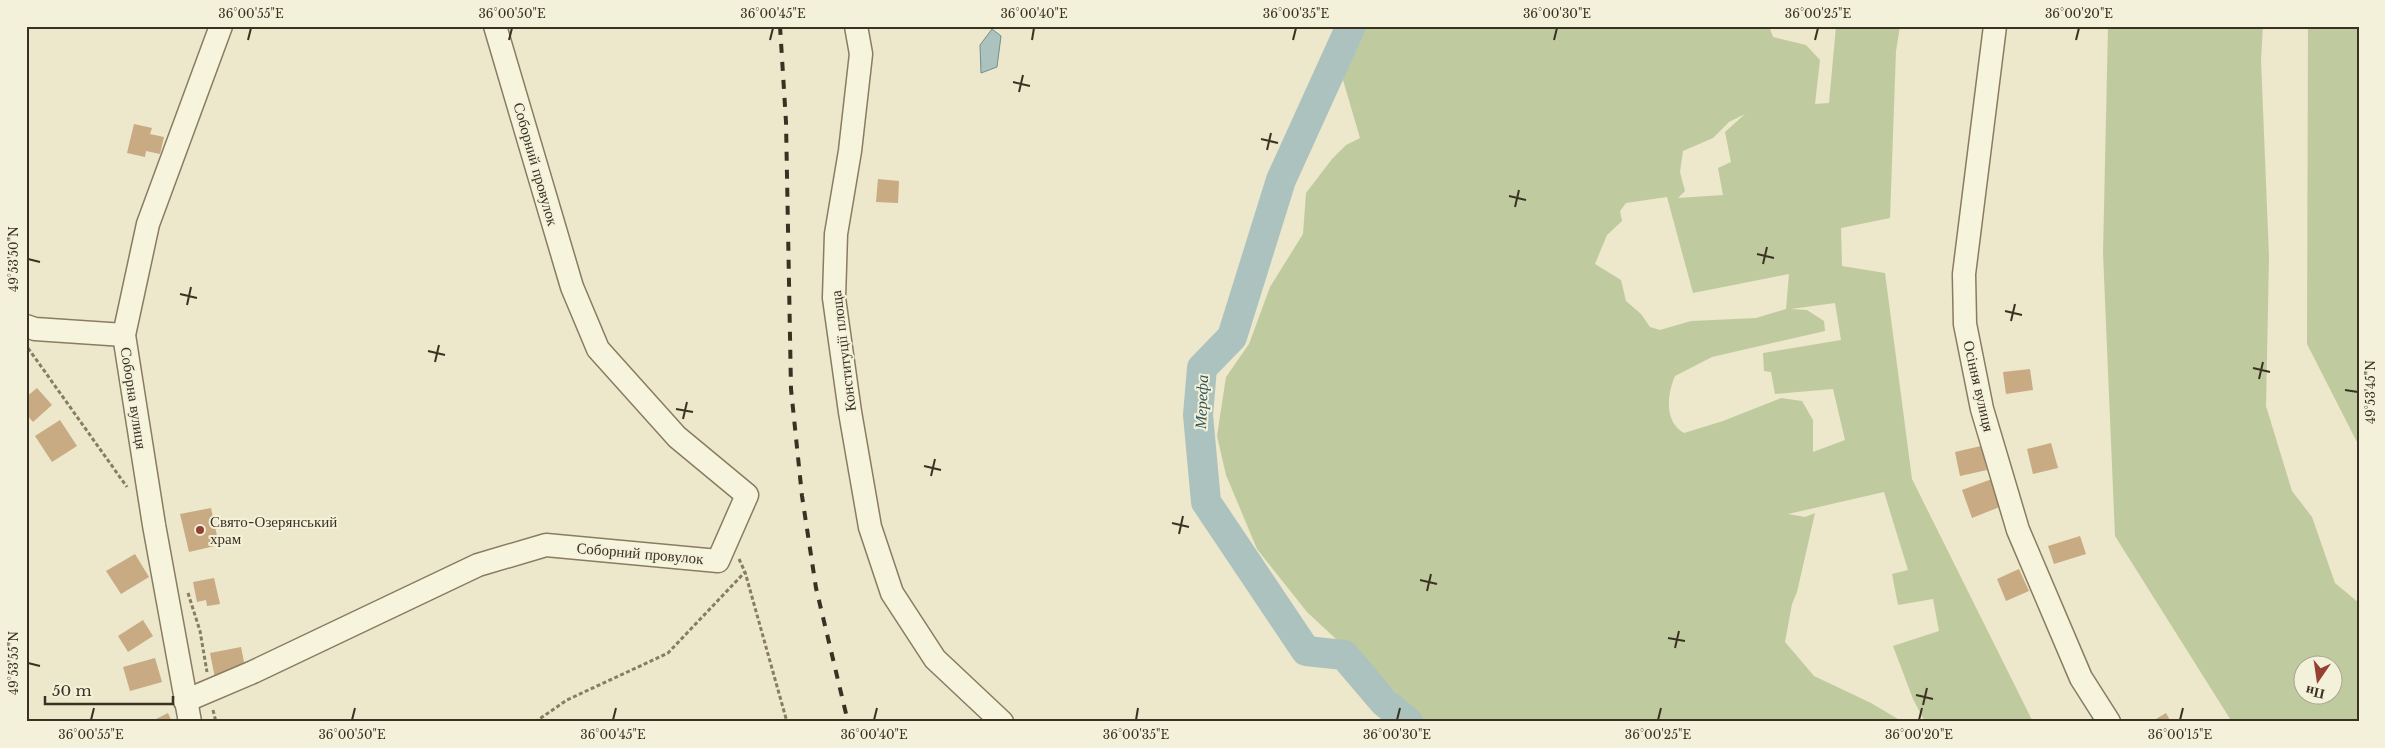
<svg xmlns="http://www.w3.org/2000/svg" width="2385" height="748" viewBox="0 0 2385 748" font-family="'Libre Baskerville',serif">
<rect width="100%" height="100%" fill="#ede7cb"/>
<g fill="#bfcb9f" fill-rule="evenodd">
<path d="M 1358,26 L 1769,26 L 1773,37 L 1806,45 L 1820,60 L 1815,104 L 1829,103 L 1836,26 L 1900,26 L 1896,51 L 1890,218 L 1841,228 L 1842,266 L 1885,273 L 1912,479 L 2033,722 L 1925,722 L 1913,699 L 1893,646 L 1939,631 L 1933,599 L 1898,605 L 1892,574 L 1908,570 L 1884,492 L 1788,514 L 1805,517 L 1815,513 L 1797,592 L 1792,604 L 1785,642 L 1814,676 L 1871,703 L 1903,722 L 1425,722 L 1367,663 L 1336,639 L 1307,612 L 1257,549 L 1226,475 L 1217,436 L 1226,377 L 1249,344 L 1270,287 L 1303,234 L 1306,193 L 1332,159 L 1346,145 L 1360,138 L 1343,80 ZM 1745,114 L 1725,132 L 1731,162 L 1718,168 L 1723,195 L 1678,198 L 1685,191 L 1680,172 L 1683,151 L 1713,138 L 1729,122 ZM 1667,197 L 1693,293 L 1789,274 L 1786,309 L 1756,318 L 1691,321 L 1660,330 L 1650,327 L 1641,314 L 1626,301 L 1621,280 L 1595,264 L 1607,235 L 1622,221 L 1620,211 L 1626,203 ZM 1835,303 L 1841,340 L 1763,353 L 1764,371 L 1771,372 L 1775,394 L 1833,389 L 1845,440 L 1813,452 L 1813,420 L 1802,401 L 1781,398 L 1723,421 L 1684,433 C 1664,422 1667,395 1675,376 L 1712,357 L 1825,331 L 1824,321 L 1807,310 L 1791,309 Z"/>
<path d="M 2108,26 L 2263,26 L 2261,60 L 2269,257 L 2266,406 L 2292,491 L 2312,517 L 2335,583 L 2359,603 L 2359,722 L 2232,722 L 2115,536 L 2103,253 ZM 2302,666 L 2332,666 L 2332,696 L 2302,696 Z"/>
<polygon points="2308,26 2359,26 2359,446 2307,344"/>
</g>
<polygon fill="#abc2be" stroke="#72908d" points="992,29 1001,36 997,67 981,73 980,45"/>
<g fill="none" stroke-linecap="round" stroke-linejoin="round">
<polyline stroke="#abc2be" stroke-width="30" points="1351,26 1281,180 1232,337 1202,368 1198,415 1206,502 1306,651 1344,655 1384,702 1408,722"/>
</g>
<g fill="#c8aa83">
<polygon points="134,124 152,128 150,134 164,137 160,154 146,151 145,157 127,153"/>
<polygon points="878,179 899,181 898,203 876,202"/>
<polygon points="2030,369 2033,390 2006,394 2003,372"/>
<polygon points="37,388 52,405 33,422 26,414 26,397"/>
<polygon points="60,420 77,446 52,462 35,436"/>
<polygon points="2051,443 2058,468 2033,474 2027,449"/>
<polygon points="1981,446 1987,470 1960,476 1955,452"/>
<polygon points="1992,479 2002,506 1972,518 1962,490"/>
<polygon points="211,508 219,545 189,552 180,514"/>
<polygon points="2080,536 2086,554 2054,564 2048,546"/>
<polygon points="135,554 149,577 121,594 106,571"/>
<polygon points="2019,569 2029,591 2006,601 1997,579"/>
<polygon points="214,578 220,604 207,606 206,600 197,602 193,582"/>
<polygon points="143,620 153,636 128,652 118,636"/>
<polygon points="241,647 246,672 215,678 210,653"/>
<polygon points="155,658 162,682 130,691 123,667"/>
<polygon points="168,713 172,722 150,722"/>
<polygon points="2166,713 2171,722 2151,722"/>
</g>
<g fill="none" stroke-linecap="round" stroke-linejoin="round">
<g stroke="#897c60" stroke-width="25">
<g id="minor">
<polyline points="856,26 861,54 850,151 836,234 834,298 850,412 870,527 892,593 935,659 1002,722"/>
<polyline points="1995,26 1964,274 1965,324 1982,409 2018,530 2081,678 2109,722"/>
<polyline points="26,326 35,329 124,335"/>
<polyline points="185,701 253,672 478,565 546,545 718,561 747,495 677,437 598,349 572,287 495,26"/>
<polyline points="190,722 154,525 124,335 148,224 221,26"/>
</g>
</g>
<g stroke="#897c60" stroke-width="3" stroke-dasharray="4 2.5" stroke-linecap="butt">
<polyline points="28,348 127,487"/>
<polyline points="739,559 745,572 787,722"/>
<polyline points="188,593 200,631 207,672"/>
<polyline points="213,710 216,722"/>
<polyline points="535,722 567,700 668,653 745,572"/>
</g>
<use href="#minor" stroke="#f7f4de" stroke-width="22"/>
<polyline stroke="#3a3122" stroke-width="4" stroke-dasharray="9 9" stroke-linecap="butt" points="780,26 786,122 791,389 802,496 816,588 848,722"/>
</g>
<path fill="none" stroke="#3a3122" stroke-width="2" d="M 248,40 L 251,28M 509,40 L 512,28M 770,40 L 773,28M 1032,40 L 1034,28M 1293,40 L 1296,28M 1554,40 L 1557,28M 1815,40 L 1818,28M 2076,40 L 2079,28M 1013,82 L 1030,86M 1019,92 L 1023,75M 1261,139 L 1278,143M 1267,150 L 1271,133M 1509,196 L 1526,200M 1515,207 L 1519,190M 1757,254 L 1774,258M 28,259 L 40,262M 1763,264 L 1767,247M 180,294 L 197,298M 187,305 L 191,287M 2005,311 L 2022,315M 2011,321 L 2015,304M 428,351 L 445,355M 435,362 L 439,345M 2253,368 L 2270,372M 2259,379 L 2263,362M 2345,390 L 2358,392M 676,409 L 693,412M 683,419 L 687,402M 924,466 L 941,470M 931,476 L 935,459M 1172,523 L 1189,527M 1179,534 L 1183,516M 1420,580 L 1437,584M 1427,591 L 1431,574M 1668,638 L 1685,641M 1675,648 L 1679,631M 28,663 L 40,666M 1916,695 L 1933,699M 1923,705 L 1927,688M 91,720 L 94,708M 352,720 L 355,708M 613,720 L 616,708M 874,720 L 877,708M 1136,720 L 1138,708M 1397,720 L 1400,708M 1658,720 L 1661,708M 1919,720 L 1922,708M 2180,720 L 2183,708"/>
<circle fill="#944133" stroke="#f4f1da" stroke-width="2" cx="200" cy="530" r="5"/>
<g text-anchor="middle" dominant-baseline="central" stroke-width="4" stroke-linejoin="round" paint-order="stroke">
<g font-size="15" fill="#3a3122" stroke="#f4f1da">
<text transform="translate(536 164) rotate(74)">Соборний провулок</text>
<text transform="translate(843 351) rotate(-97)">Конституції площа</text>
<text transform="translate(1979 386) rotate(77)">Осіння вулиця</text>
<text transform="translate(134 398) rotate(81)">Соборна вулиця</text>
<text transform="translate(640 553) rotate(5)">Соборний провулок</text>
</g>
<g font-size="15" fill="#3a3122" stroke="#f4f1da" text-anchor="start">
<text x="210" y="521">Свято-Озерянський<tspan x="210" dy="17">храм</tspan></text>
</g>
<g font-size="16" font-style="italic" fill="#335659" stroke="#f4f1da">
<text transform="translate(1201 402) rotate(-88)">Мерефа</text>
</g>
</g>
<rect width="2385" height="748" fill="none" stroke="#f4f1da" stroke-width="55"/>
<g transform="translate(2318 680) rotate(193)"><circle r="24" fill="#f4f1da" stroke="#aaa490"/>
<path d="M0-4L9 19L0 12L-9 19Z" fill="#944133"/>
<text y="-8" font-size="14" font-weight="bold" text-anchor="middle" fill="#3a3122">Пн</text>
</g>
<path d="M45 696v8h128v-8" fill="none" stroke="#3a3122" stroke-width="2.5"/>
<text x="52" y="696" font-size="15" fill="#3a3122" stroke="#f4f1da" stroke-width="4" paint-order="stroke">50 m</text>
<rect x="28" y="28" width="2330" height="692" fill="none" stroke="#3a3122" stroke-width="2"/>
<g font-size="12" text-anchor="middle" fill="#3a3122">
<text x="251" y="18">36°00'55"E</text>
<text x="512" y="18">36°00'50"E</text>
<text x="773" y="18">36°00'45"E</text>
<text x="1034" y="18">36°00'40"E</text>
<text x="1296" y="18">36°00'35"E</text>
<text x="1557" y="18">36°00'30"E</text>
<text x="1818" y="18">36°00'25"E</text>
<text x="2079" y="18">36°00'20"E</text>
<text transform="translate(14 259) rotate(-90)" y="4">49°53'50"N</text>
<text transform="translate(2371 392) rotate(-90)" y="4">49°53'45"N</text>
<text transform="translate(14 663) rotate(-90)" y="4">49°53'55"N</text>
<text x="91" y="739">36°00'55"E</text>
<text x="352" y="739">36°00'50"E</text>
<text x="613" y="739">36°00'45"E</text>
<text x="874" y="739">36°00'40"E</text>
<text x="1136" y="739">36°00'35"E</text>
<text x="1397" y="739">36°00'30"E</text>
<text x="1658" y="739">36°00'25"E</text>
<text x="1919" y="739">36°00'20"E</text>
<text x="2180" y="739">36°00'15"E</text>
</g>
</svg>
